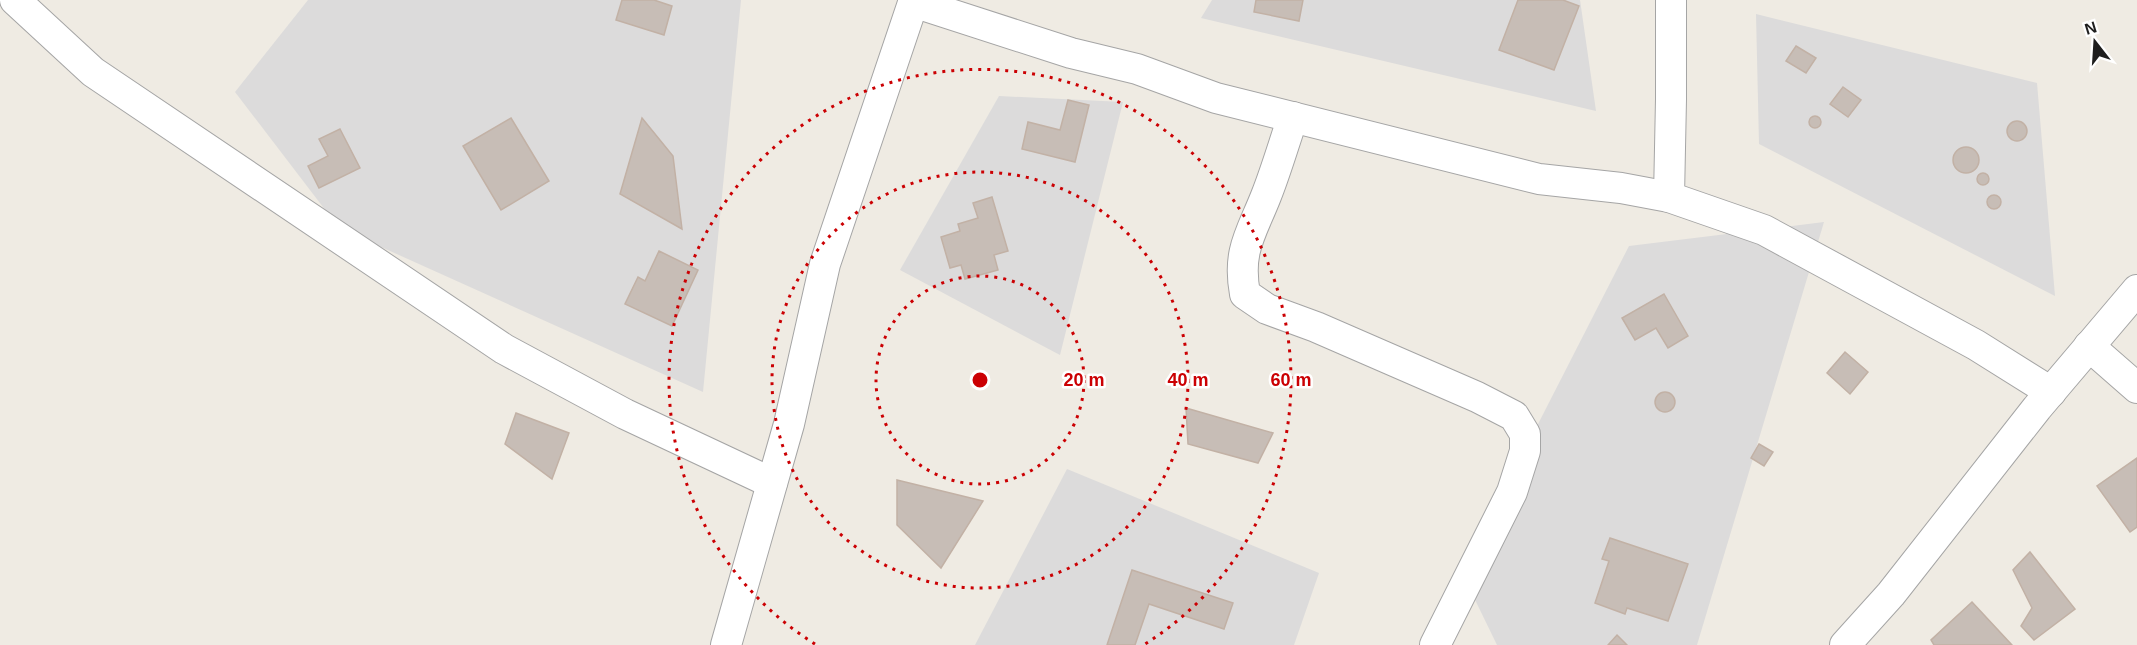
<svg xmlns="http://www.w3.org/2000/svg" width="2137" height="645" viewBox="0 0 2137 645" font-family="Arial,sans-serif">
<rect width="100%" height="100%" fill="#efebe3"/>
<g fill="#dcdbdb">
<polygon points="308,0 741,0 703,392 339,228 235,92"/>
<polygon points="1212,0 1580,0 1596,111 1201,18"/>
<polygon points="1756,14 2037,83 2055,296 1759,144"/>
<polygon points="999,96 1123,102 1060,355 900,270"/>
<polygon points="1824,222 1697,645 1497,645 1462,573 1629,246"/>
<polygon points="1067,469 1319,573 1294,645 975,645"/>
</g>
<g fill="#c7bdb6" stroke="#c2b1a5" stroke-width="1.5">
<polygon points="622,0 654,0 672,6 664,35 616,20"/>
<polygon points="1256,0 1303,0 1299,21 1254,12"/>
<polygon points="1518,0 1563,0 1579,6 1554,70 1499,50"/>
<polygon points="1796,46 1816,58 1806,73 1786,61"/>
<polygon points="1843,87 1861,100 1848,117 1830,104"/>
<polygon points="1068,100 1089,105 1075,162 1022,149 1028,122 1060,130"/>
<circle cx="1815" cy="122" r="6"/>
<polygon points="511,118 549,181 501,210 463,146"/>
<polygon points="642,118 673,156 682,229 620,194"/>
<circle cx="2017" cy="131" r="10"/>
<polygon points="340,129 360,168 319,188 308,166 328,156 319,139"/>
<circle cx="1966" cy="160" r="13"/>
<circle cx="1983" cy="179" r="6"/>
<circle cx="1994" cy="202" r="7"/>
<polygon points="992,197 1008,251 994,255 998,270 965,279 961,265 950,268 941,237 960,231 958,224 978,218 973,203"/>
<polygon points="659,251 698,270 672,326 625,304 638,277 645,281"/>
<polygon points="1664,294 1688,336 1668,348 1656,328 1635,340 1622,318"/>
<polygon points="1845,352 1868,372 1850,394 1827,373"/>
<circle cx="1665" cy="402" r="10"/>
<polygon points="1186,408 1273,433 1258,463 1188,444"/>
<polygon points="516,413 569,433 552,479 505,444"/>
<polygon points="1759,444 1773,452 1764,466 1751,458"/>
<polygon points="2137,458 2137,527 2130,532 2097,486"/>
<polygon points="897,480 983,501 941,568 897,525"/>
<polygon points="1610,538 1688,564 1668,621 1627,608 1625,614 1595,603 1609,561 1602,559"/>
<polygon points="2030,552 2075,609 2034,640 2021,626 2032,608 2013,570"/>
<polygon points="1132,570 1233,603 1224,629 1149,604 1135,645 1107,645"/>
<polygon points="1972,602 2012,645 1934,645 1931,640"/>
<polygon points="1617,635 1627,645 1608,645"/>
</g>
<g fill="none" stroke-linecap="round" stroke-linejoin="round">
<g stroke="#a5a5a5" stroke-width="32">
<g id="minor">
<polyline points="15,0 93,72 504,349 625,414 772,483"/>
<polyline points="913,2 1071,53 1137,69 1216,98 1539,179 1621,188 1669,197 1764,230 1976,345 2051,392"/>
<path d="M 1293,117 C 1284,143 1276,171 1266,196 C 1251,234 1237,251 1245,294 L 1267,309 L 1316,327 L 1477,397 L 1514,416 L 1525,434 L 1525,451 L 1512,492 L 1435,645"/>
<polyline points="1669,197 1671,99 1671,0"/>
<polyline points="2089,346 2137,388"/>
<polyline points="726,645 789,424 825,264 914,0"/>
<polyline points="1845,645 1891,594 2037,408 2137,290"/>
</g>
</g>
<use href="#minor" stroke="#fff" stroke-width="30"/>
</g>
<g fill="none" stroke="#cb0003" stroke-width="3" stroke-dasharray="3 6">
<circle cx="980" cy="380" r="104"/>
<circle cx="980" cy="380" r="208"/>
<path d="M815 644A311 311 0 1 1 1145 644"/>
</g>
<circle cx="980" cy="380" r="9" fill="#cb0003" stroke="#fff" stroke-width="3"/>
<g font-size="18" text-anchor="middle" font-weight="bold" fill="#cb0003" stroke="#fff" stroke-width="5" stroke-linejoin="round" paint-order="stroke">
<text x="1084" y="386">20 m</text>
<text x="1188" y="386">40 m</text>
<text x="1291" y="386">60 m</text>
</g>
<g transform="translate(2095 42) rotate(343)" stroke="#ffffff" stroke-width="4.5" paint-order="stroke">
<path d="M0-4.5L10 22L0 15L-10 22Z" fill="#1e1e1e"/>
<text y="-9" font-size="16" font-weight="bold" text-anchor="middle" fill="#1e1e1e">N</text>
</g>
</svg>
